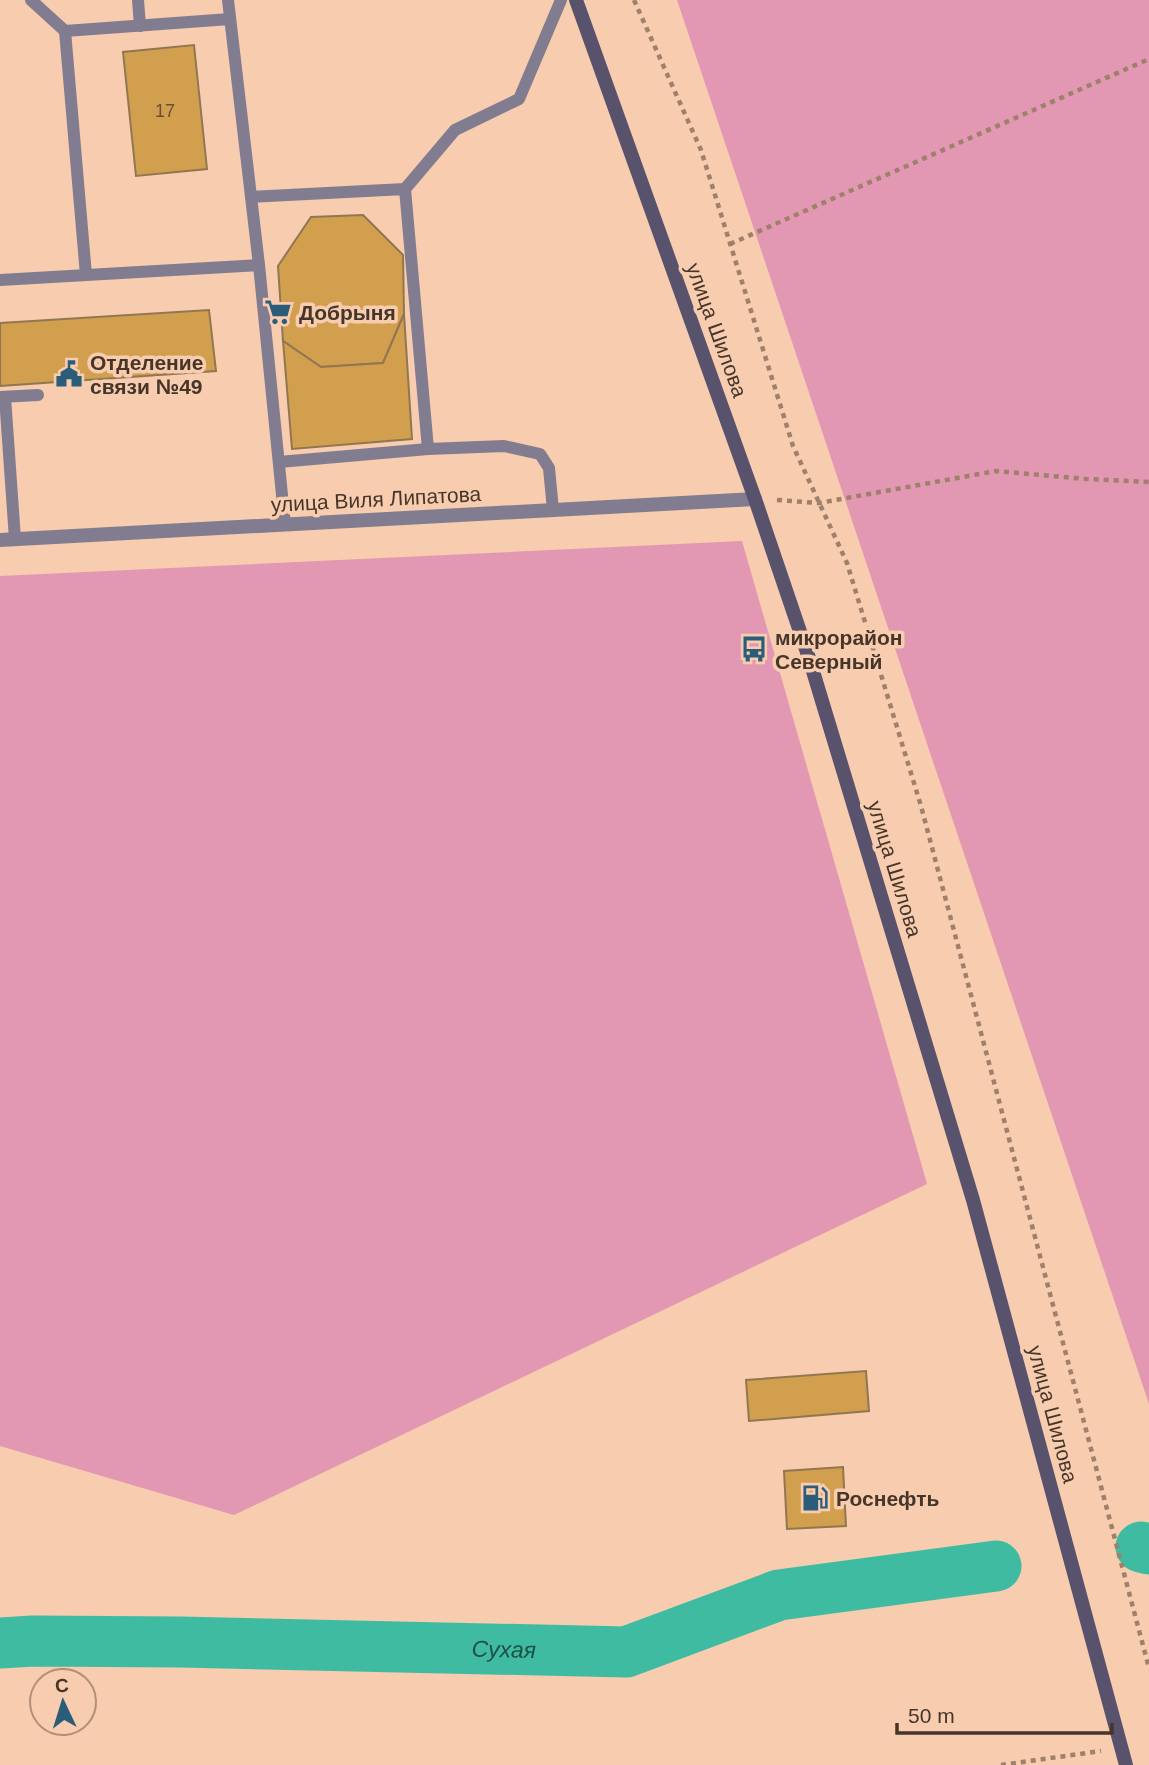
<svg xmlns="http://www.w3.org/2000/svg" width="1149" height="1765" viewBox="0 0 1149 1765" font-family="Helvetica,sans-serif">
<rect width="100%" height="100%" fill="#f7ccaf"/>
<g fill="#e298b2">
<polygon points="677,0 1149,0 1149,1404"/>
<polygon points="742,541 927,1184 234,1515 0,1446 0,576"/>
</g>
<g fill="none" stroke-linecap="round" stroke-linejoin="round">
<g stroke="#3fbba2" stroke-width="51">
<polyline points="1141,1547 1149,1549"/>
<path id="s1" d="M 0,1643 L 33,1641 L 180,1642 L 626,1652 L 779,1595 L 996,1566"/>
</g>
</g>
<g fill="#d29f4f" stroke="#917751" stroke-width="2">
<polygon points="194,45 207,169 136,176 123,52"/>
<polygon points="363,215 403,255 404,314 383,363 321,367 283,341 278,266 311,217"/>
<polygon points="209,310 216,371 0,386 0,323"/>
<polygon points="404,314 412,439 292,449 283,341 321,367 383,363"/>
<polygon points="866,1371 869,1411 749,1421 746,1380"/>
<polygon points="843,1467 846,1526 787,1529 784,1471"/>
</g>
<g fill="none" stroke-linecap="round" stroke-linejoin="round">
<g stroke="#9e806b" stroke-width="4.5" stroke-dasharray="5 5" stroke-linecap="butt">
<polyline points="634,0 701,150 793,446 847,563 921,806 1149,1668"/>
<polyline points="730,244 1149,59"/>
<polyline points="777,500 819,503 996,471 1086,479 1149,482"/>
<polyline points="1001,1765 1101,1751"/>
</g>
<g stroke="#817c8f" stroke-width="12">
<polyline points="31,0 65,31 230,19"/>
<polyline points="138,0 140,26"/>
<polyline points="228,0 259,265 285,525"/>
<polyline points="65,31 86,275"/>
<polyline points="405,189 455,130 519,99 561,0"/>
<polyline points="251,197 405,189 428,449"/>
<polyline points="0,280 259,265"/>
<polyline points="0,397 38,395"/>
<polyline points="5,397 15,539"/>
<polyline points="279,462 428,449 504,446 540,454 549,468 553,510"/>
</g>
<polyline stroke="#817c8f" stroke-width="14" points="0,540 755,499"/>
<polyline stroke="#59526c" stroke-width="14" points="576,0 755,499 809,658 973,1200 1126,1765"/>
</g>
<defs>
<g id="supermarket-bare" transform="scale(2.1)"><path d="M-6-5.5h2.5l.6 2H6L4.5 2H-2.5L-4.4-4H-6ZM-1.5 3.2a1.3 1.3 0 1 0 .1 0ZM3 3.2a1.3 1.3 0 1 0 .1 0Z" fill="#2b5d7a" stroke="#f7ccaf" stroke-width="2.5" paint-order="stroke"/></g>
<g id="civic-bare" transform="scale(2.1)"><path d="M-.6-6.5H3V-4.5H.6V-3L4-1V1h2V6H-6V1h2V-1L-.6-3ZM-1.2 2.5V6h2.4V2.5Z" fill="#2b5d7a" stroke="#f7ccaf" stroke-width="2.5" paint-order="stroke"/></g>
<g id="bus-bare" transform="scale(2.1)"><path d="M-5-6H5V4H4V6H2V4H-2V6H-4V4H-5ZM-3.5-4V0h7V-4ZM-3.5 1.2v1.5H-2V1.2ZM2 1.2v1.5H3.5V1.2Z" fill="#2b5d7a" stroke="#f7ccaf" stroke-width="2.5" paint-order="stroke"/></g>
<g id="fuel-bare" transform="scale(2.1)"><path d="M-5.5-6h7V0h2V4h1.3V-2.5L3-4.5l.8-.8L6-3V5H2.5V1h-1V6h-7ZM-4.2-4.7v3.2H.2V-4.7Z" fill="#2b5d7a" stroke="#f7ccaf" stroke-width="2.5" paint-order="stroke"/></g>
</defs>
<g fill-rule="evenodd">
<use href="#supermarket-bare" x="278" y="312"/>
<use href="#civic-bare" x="69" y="374"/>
<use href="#bus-bare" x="754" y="649"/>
<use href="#fuel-bare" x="815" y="1498"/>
</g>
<g text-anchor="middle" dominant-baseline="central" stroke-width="7" stroke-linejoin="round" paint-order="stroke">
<g font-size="18" fill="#695032">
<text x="165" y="111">17</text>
</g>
<g font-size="21" font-weight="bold" fill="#463529" stroke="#f7ccaf" text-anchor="start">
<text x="299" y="312">Добрыня</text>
<text x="90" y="362">Отделение<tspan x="90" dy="24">связи №49</tspan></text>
<text x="775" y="637">микрорайон<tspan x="775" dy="24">Северный</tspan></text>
<text x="836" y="1498">Роснефть</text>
</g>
<g font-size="21" fill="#463529" stroke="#f7ccaf">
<text transform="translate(717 330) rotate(70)">улица Шилова</text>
<text transform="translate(376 499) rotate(-3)">улица Виля Липатова</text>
<text transform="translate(895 869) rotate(73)">улица Шилова</text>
<text transform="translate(1053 1414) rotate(75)">улица Шилова</text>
</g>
<g font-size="23" font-style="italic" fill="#1e5146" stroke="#f7ccaf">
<text stroke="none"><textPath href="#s1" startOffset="504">Сухая</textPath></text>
</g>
</g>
<g transform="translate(63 1702) rotate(356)"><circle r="33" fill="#f7ccaf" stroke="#b09079" stroke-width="2"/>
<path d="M0-5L12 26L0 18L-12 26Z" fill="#2b5d7a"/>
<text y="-10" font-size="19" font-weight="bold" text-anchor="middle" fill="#463529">С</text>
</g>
<path d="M897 1723v10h215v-10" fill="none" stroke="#463529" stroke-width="3.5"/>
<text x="908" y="1723" font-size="21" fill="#463529" stroke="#f7ccaf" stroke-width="5" paint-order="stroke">50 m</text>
</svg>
